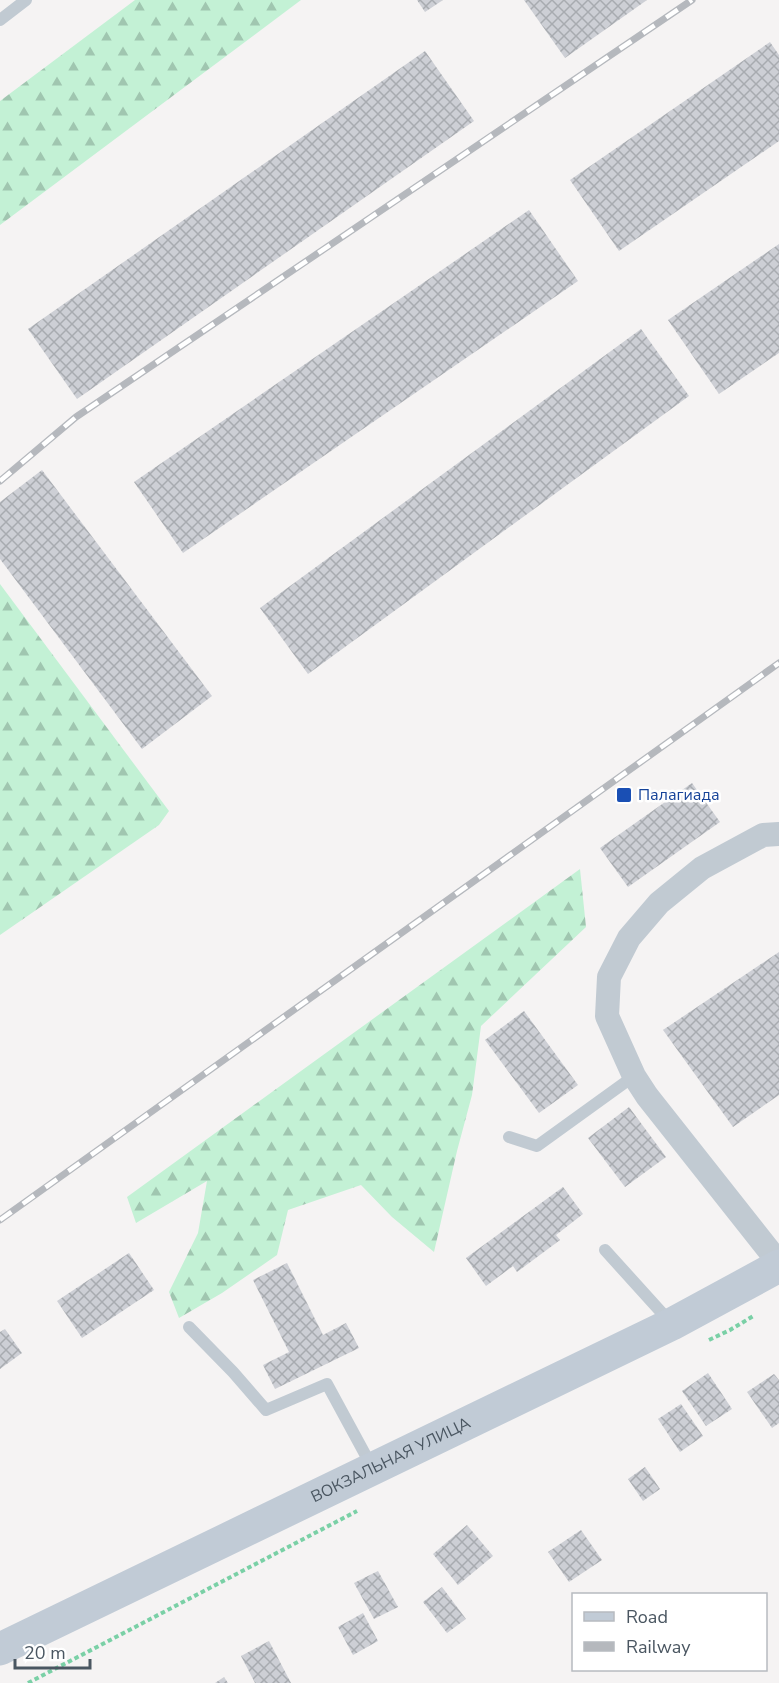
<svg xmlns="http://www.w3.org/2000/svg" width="779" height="1683" viewBox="0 0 779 1683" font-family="'Nunito Sans',sans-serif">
<defs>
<pattern id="forest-firs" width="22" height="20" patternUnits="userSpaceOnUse" patternTransform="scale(1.5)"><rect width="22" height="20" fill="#c3f1d5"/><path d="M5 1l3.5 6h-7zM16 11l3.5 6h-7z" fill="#a0c6b0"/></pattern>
<pattern id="building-cross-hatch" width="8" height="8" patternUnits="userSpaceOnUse" patternTransform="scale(1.5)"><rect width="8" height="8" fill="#cdcfd5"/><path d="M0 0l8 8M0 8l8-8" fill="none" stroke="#a8abb0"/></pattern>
</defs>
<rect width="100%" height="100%" fill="#f5f3f3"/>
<g fill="url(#forest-firs)">
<polygon points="135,0 301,0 0,225 0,101"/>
<polygon points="0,584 169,811 159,825 0,935"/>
<polygon points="580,869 586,927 481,1026 472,1095 457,1151 434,1252 392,1217 361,1185 288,1210 277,1255 222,1293 179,1318 169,1292 198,1233 207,1181 136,1223 127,1197"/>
</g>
<g fill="url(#building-cross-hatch)">
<polygon points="417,0 443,0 425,12"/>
<polygon points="524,0 647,0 565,58"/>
<polygon points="770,42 779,55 779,141 619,251 570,180"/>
<polygon points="425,51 474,121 77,399 28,329"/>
<polygon points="529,210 578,281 183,553 134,482"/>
<polygon points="779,244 779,353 719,394 668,320"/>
<polygon points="641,329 689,396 308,674 260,608"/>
<polygon points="42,470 212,696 142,749 0,559 0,502"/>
<polygon points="692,783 720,822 628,887 600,848"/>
<polygon points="779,952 779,1095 733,1127 663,1030"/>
<polygon points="524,1011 578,1085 539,1113 485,1040"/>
<polygon points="629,1107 666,1157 625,1187 588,1138"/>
<polygon points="563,1187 583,1214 556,1235 560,1240 517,1272 513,1266 486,1286 466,1258"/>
<polygon points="129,1253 154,1290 82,1338 57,1301"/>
<polygon points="287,1263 323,1335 346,1323 359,1348 275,1389 263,1365 289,1352 253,1280"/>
<polygon points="5,1329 22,1353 0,1369 0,1332"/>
<polygon points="708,1373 732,1409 706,1426 682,1391"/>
<polygon points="774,1374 779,1380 779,1423 772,1428 747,1392"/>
<polygon points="681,1404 703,1436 680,1452 658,1419"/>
<polygon points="645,1467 660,1489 643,1501 628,1479"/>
<polygon points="467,1525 493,1556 458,1585 433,1554"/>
<polygon points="581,1530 602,1560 569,1582 548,1552"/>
<polygon points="378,1571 398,1607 374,1619 354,1583"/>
<polygon points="442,1587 466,1619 447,1633 423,1602"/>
<polygon points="363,1613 378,1641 353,1655 338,1627"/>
<polygon points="269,1641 291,1683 255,1683 241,1656"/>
<polygon points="224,1677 228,1683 215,1683"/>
</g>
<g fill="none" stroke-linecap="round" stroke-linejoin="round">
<g stroke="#7ad0a6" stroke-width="4" stroke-dasharray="4.5 3" stroke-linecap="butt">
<polyline points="709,1340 730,1330 755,1315"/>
<polyline points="28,1683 357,1511"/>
</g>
<g stroke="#c1cad2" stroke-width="12">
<polyline points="0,20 26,0"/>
<polyline points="509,1137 537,1146 634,1076"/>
<polyline points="605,1250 671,1323"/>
<polyline points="189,1327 233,1372 266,1410 327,1384 372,1467"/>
</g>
<polyline stroke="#c1cad2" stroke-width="24" points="779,834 763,835 702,868 659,903 629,938 609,977 607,1016 634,1076 647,1096 779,1263"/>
<path stroke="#c1cbd6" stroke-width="33" id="s1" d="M 0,1649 L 672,1324 L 779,1266"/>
<g stroke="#b5b8bd" stroke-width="7">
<g id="rail">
<polyline points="0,481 76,417 692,0"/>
<polyline points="0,1220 779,663"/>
</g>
</g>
<use href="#rail" stroke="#fff" stroke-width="4.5" stroke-dasharray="14" stroke-linecap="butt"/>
</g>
<rect fill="#1a4fb4" stroke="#fff" stroke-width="2" x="616" y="787" width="16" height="16" rx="3"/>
<g text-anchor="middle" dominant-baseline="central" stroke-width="5" stroke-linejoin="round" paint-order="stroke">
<g font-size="16" fill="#164399" stroke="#fff" text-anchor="start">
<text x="638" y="795">Палагиада</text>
</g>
<g font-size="16" fill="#4a5661" stroke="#fff">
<text stroke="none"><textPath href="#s1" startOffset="434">ВОКЗАЛЬНАЯ УЛИЦА</textPath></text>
</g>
</g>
<rect x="572" y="1593" width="195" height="78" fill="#ffffff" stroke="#b7bbc0" stroke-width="1.5"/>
<rect x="584" y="1612" width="30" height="9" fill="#c1cbd6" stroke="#b7bbc0" stroke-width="1.5"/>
<text x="626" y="1623" font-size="18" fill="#4a5661">Road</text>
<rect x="584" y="1642" width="30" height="9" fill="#b5b8bd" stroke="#b7bbc0" stroke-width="1.5"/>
<text x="626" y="1653" font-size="18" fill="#4a5661">Railway</text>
<path d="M15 1659v9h75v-9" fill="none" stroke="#4a5661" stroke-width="3"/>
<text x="24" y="1659" font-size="18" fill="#4a5661" stroke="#ffffff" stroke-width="4.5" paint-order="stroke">20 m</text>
</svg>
